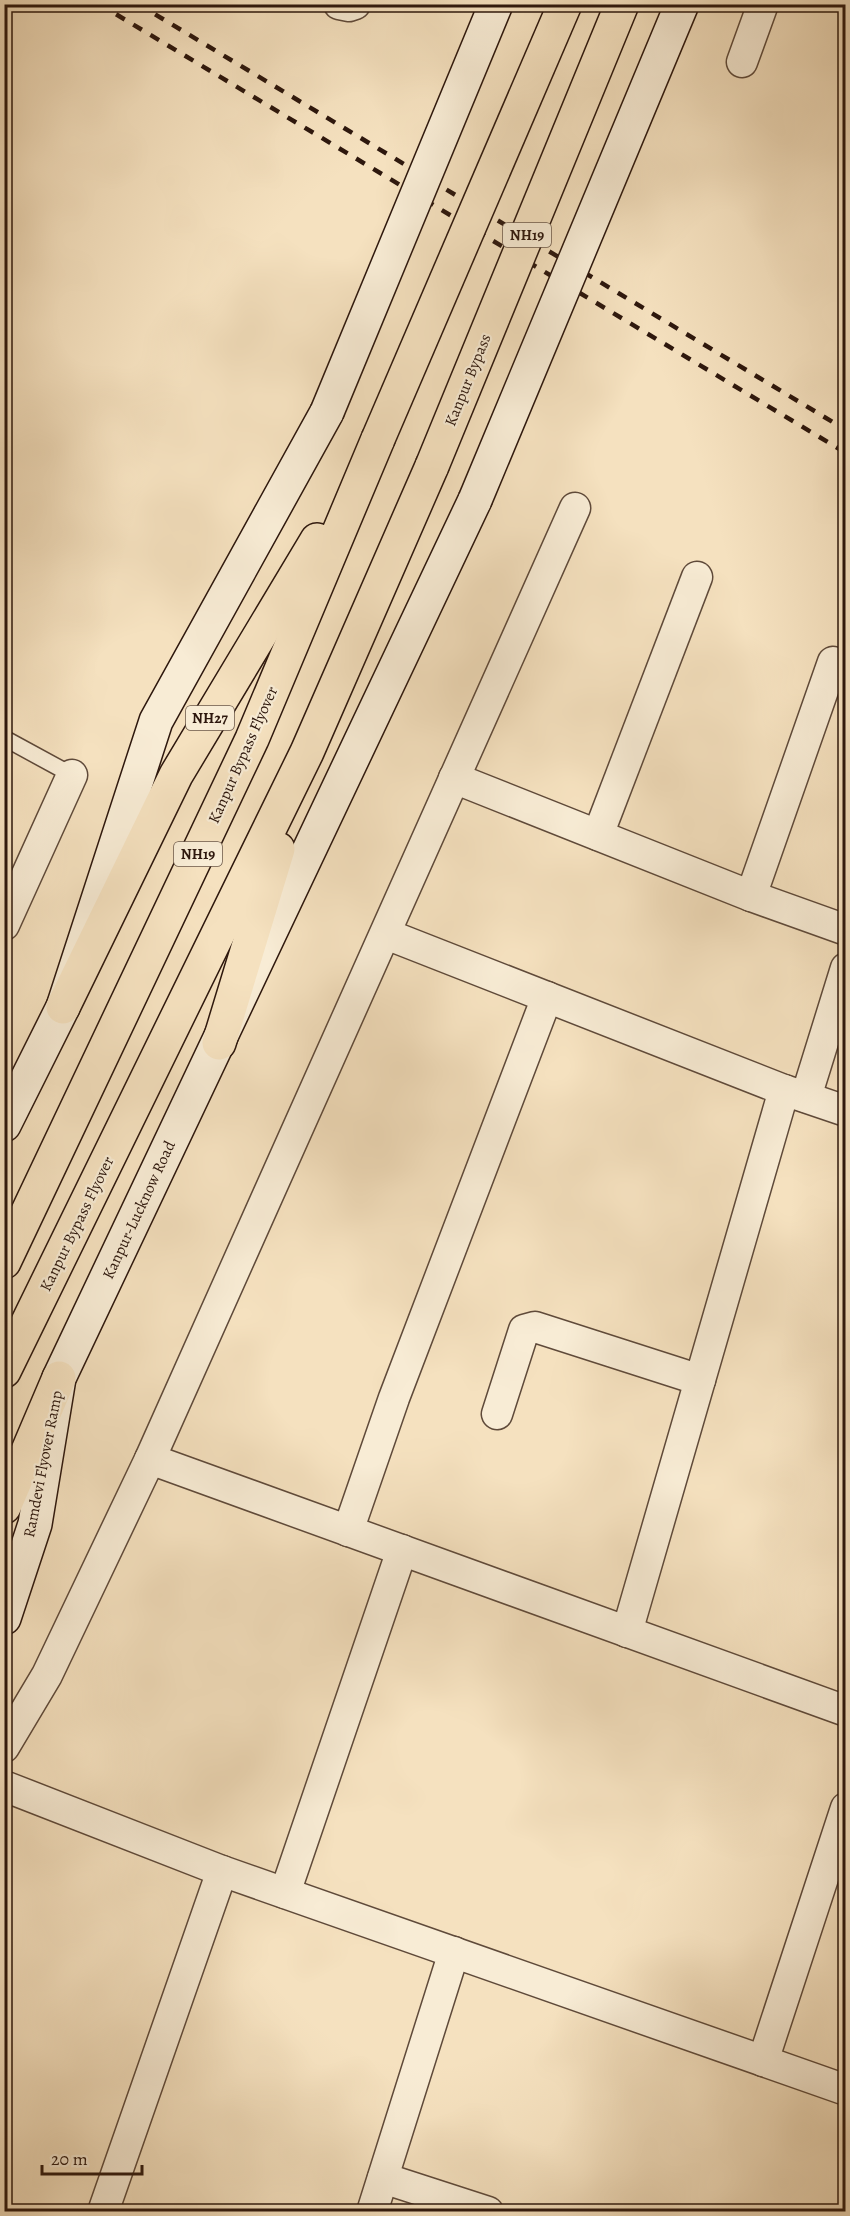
<svg xmlns="http://www.w3.org/2000/svg" width="850" height="2216" viewBox="0 0 850 2216" font-family="Alegreya,serif">
<rect width="100%" height="100%" fill="#f5e1bf"/>
<filter id="stains"><feTurbulence type="fractalNoise" baseFrequency=".00333" numOctaves="4"/><feColorMatrix values="0 0 0 0 .2 0 0 0 0 .09 0 0 0 0 .02 0 0 0 .5 -.17"/></filter>
<radialGradient id="worn" r=".72"><stop offset=".6" stop-color="#630" stop-opacity="0"/><stop offset="1" stop-color="#630" stop-opacity=".3"/></radialGradient>
<g fill="none" stroke-linecap="round" stroke-linejoin="round">
<g stroke="#5f4a3a" stroke-width="18">
<polyline id="lane" points="4,738 72,775"/>
</g>
<g stroke="#5f4a3a" stroke-width="33">
<g id="street">
<polyline points="339,4 349,6 355,4"/>
<polyline points="742,62 763,4"/>
<polyline points="454,778 751,896 846,930"/>
<polyline points="598,835 697,577"/>
<polyline points="751,896 833,662"/>
<polyline points="4,925 72,775"/>
<polyline points="386,934 784,1090 846,1111"/>
<polyline points="806,1097 846,968"/>
<polyline points="497,1414 524,1330 535,1327 700,1380"/>
<polyline points="150,1459 846,1711"/>
<polyline points="348,1531 394,1398 547,997"/>
<polyline points="627,1632 784,1090"/>
<polyline points="4,1747 47,1675 150,1459 575,508"/>
<polyline points="4,1786 222,1871 846,2090"/>
<polyline points="285,1893 402,1550"/>
<polyline points="763,2061 846,1808"/>
<polyline points="383,2178 488,2212"/>
<polyline points="103,2212 222,1871"/>
<polyline points="372,2212 454,1952"/>
</g>
</g>
<g stroke="#2d170d" stroke-width="36">
<g id="secondary">
<polyline points="4,1125 63,1007 156,721 327,412"/>
<polyline points="4,1618 35,1524 59,1378 475,500"/>
</g>
</g>
<g stroke="#2d170d" stroke-width="36">
<g id="highway">
<polyline points="63,1007 176,775 317,540"/>
<polyline points="219,1043 278,849"/>
<polyline points="4,1262 252,739 378,439"/>
<polyline points="4,1371 307,752 432,466"/>
<polyline points="4,1507 59,1378"/>
</g>
</g>
<use href="#lane" stroke="#f8ecd5" stroke-width="15"/>
<use href="#street" stroke="#f8ecd5" stroke-width="30"/>
<use href="#secondary" stroke="#f8ecd5" stroke-width="33"/>
<use href="#highway" stroke="#f5e1bf" stroke-width="33"/>
<g stroke="#2d170d" stroke-width="4.5" stroke-dasharray="10 10" stroke-linecap="butt">
<polyline points="99,4 846,453"/>
<polyline points="138,4 846,430"/>
</g>
<g stroke="#2d170d" stroke-width="36" stroke-linecap="butt">
<g id="secondary-bridge">
<polyline points="327,412 496,4"/>
<polyline points="475,500 682,4"/>
</g>
</g>
<g stroke="#2d170d" stroke-width="36" stroke-linecap="butt">
<g id="highway-bridge">
<polyline points="378,439 565,4"/>
<polyline points="432,466 622,4"/>
</g>
</g>
<use href="#secondary-bridge" stroke="#f8ecd5" stroke-width="33"/>
<use href="#highway-bridge" stroke="#f5e1bf" stroke-width="33"/>
</g>
<g text-anchor="middle" dominant-baseline="central" stroke-width="4.5" stroke-linejoin="round" paint-order="stroke">
<g fill="#f8ecd5" stroke="#6a5749" stroke-width="1.5">
<rect x="503" y="223" width="48" height="24" rx="4.5"/>
<rect x="186" y="706" width="48" height="24" rx="4.5"/>
<rect x="174" y="842" width="48" height="24" rx="4.5"/>
</g>
<g font-size="15" font-weight="bold" fill="#2d170d">
<text x="527" y="235">NH19</text>
<text x="210" y="718">NH27</text>
<text x="198" y="854">NH19</text>
</g>
<g font-size="16" fill="#2d170d" stroke="#f8ecd5">
<text transform="translate(468 380) rotate(-68)">Kanpur Bypass</text>
<text transform="translate(243 755) rotate(-66)">Kanpur Bypass Flyover</text>
<text transform="translate(139 1210) rotate(-65)">Kanpur-Lucknow Road</text>
<text transform="translate(77 1224) rotate(-64)">Kanpur Bypass Flyover</text>
<text transform="translate(43 1464) rotate(-79)">Ramdevi Flyover Ramp</text>
</g>
</g>
<rect width="850" height="2216" fill="none" stroke="#f5e1bf" stroke-width="24"/>
<rect x="6" y="6" width="838" height="2204" fill="none" stroke="#2d170d" stroke-width="3"/>
<rect x="12" y="12" width="826" height="2192" fill="none" stroke="#2d170d" stroke-width="1.5"/>
<path d="M42 2165v9h100v-9" fill="none" stroke="#2d170d" stroke-width="3"/>
<text x="51" y="2165" font-size="18" fill="#2d170d" stroke="#f8ecd5" stroke-width="4.5" paint-order="stroke">20 m</text>
<rect width="100%" height="100%" filter="url(#stains)"/>
<rect width="100%" height="100%" fill="url(#worn)"/>
</svg>
